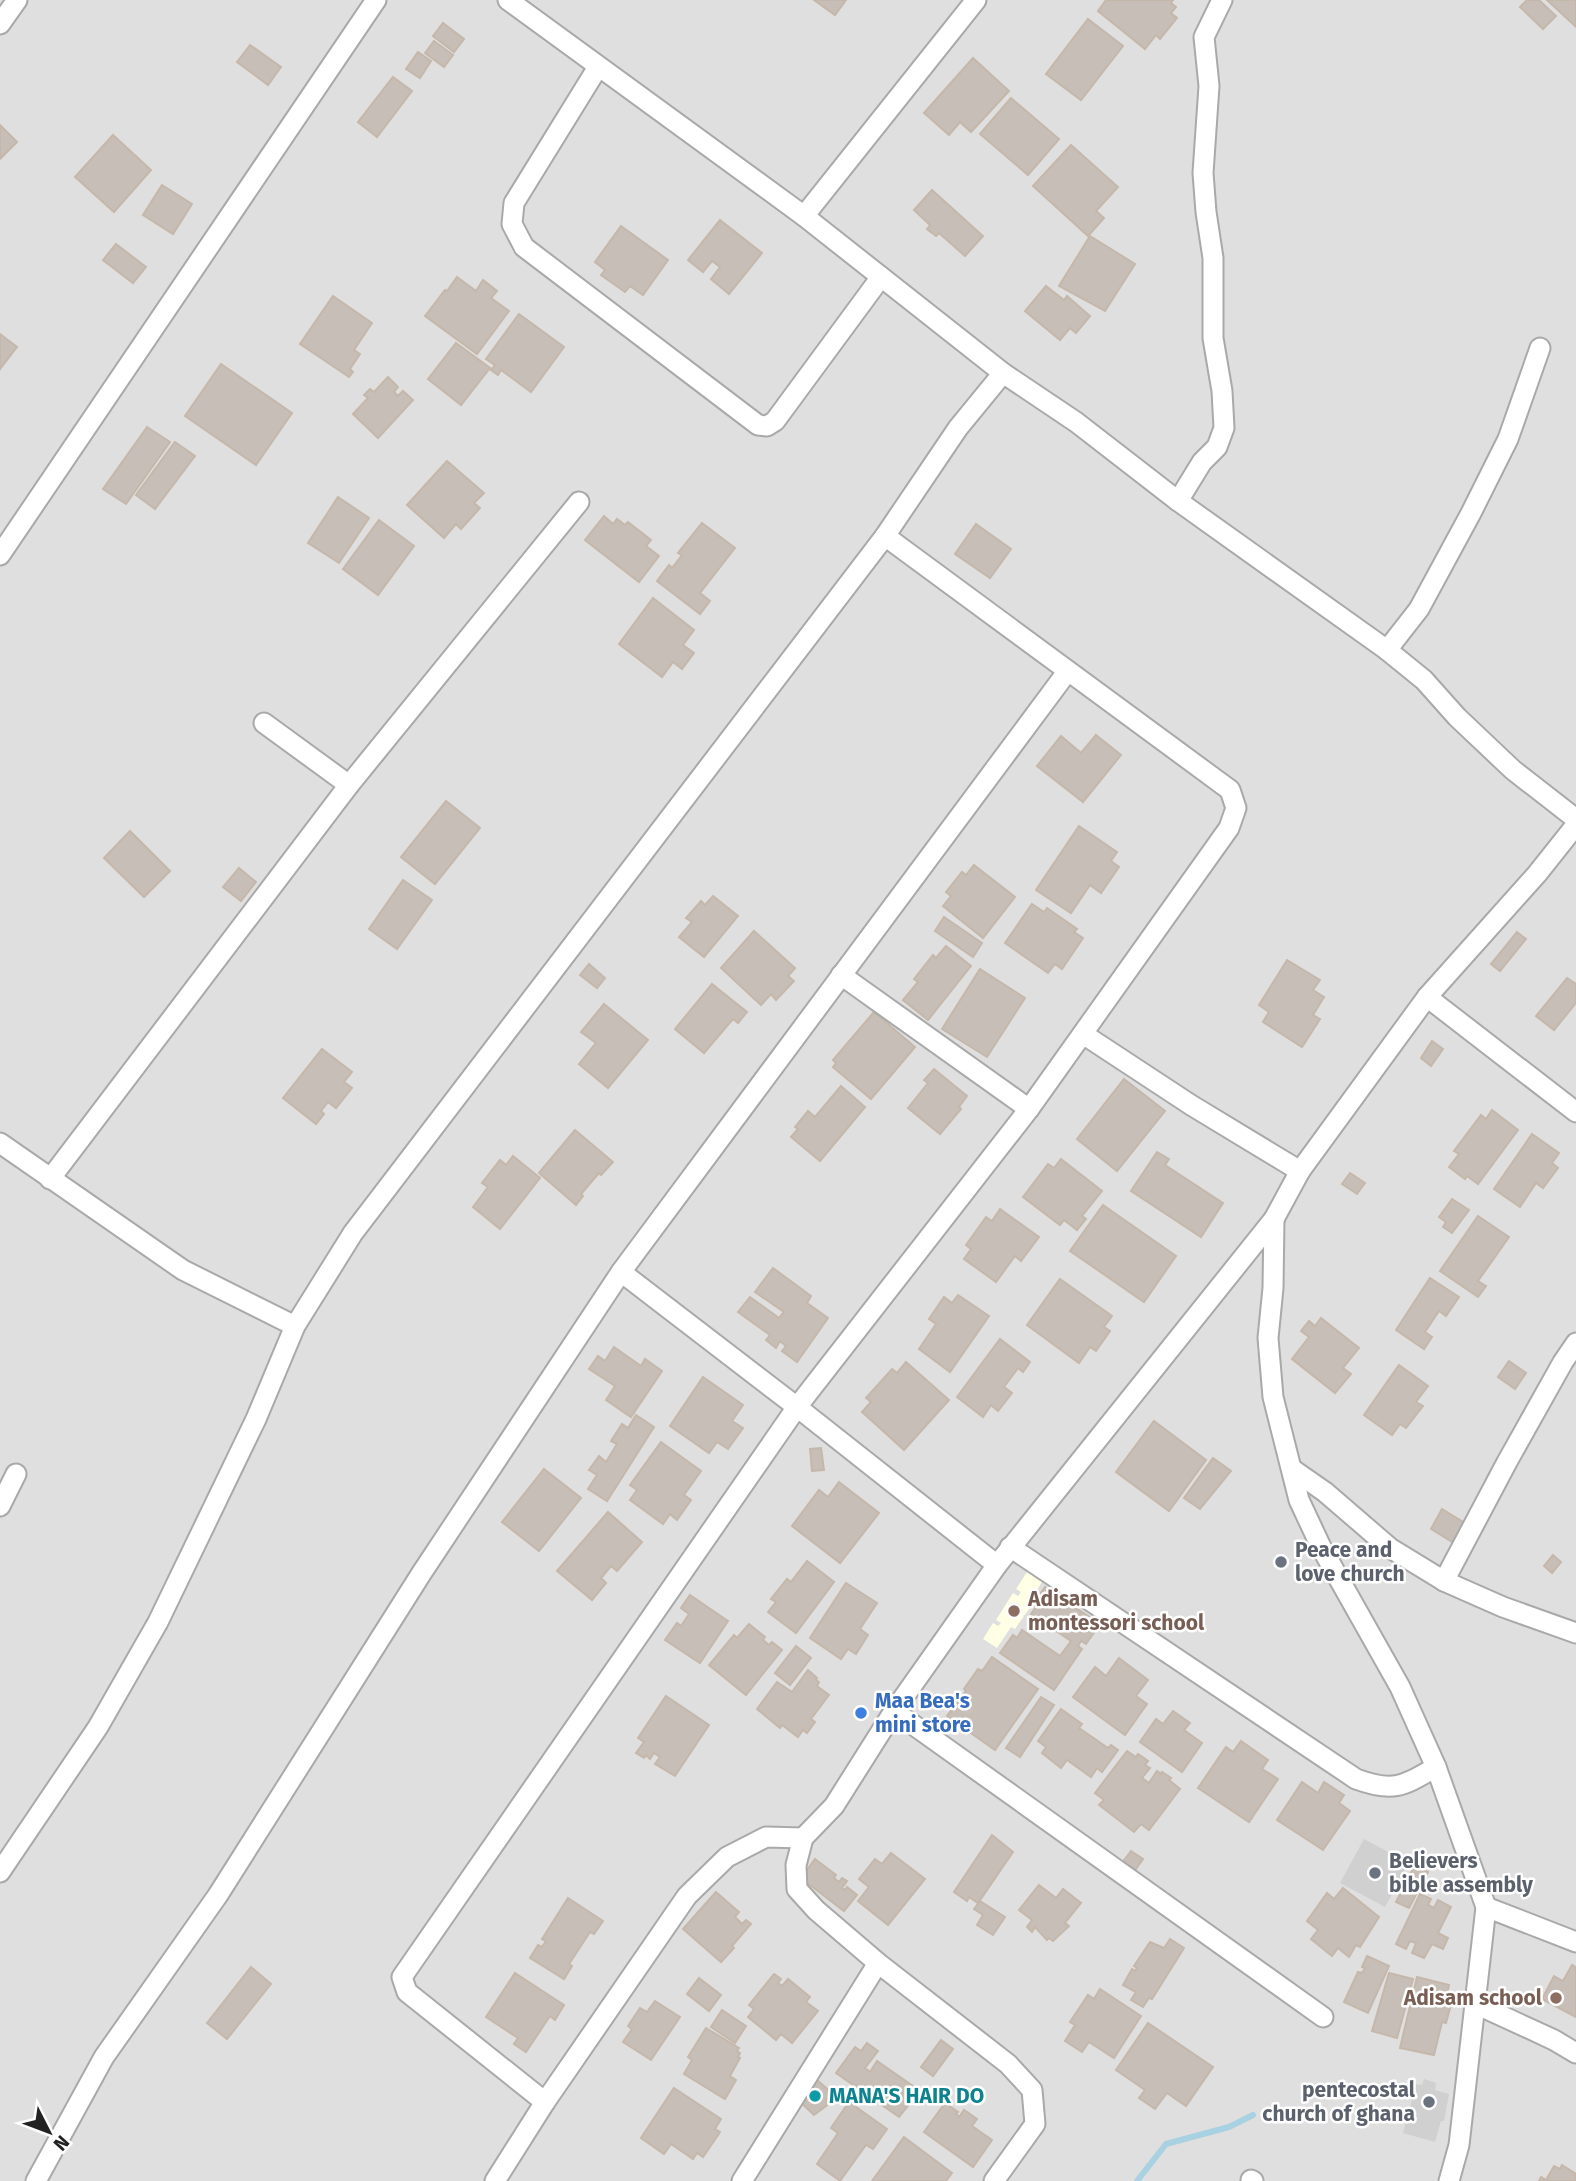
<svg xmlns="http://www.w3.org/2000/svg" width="1576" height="2181" viewBox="0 0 1576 2181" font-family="'Fira Sans',sans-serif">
<rect width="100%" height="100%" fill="#f2efe8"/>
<rect fill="#e0dfdf" x="0" y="0" width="1576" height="2181"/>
<polygon fill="#feffe4" points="1027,1572 1042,1582 1030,1600 1033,1603 1015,1629 1011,1627 997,1648 983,1639 993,1623 998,1626 1001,1623 996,1620 1013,1593 1018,1596 1021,1592 1016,1589"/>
<g fill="#d0d0d0">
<polygon points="1364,1839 1409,1863 1385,1907 1340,1883"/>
<polygon points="1424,2079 1436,2083 1435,2090 1449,2094 1444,2121 1441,2121 1435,2142 1403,2133 1416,2084 1422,2085"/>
</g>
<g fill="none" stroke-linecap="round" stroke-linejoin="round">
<polyline stroke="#a8d1e1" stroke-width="6" points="1137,2181 1166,2144 1229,2127 1253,2115"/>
</g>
<g fill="#c7bfb7" stroke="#c5b7aa" stroke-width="2">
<polygon points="814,0 846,0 835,15"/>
<polygon points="1106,0 1173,0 1171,3 1176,7 1171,13 1177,18 1160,39 1156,35 1145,49 1098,11"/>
<polygon points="1527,0 1539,0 1556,16 1543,29 1520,7"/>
<polygon points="1547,0 1576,0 1576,27"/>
<polygon points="1088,19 1123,46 1081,100 1046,74"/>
<polygon points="443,23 464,39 454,52 433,36"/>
<polygon points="434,41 453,55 444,67 425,53"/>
<polygon points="250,45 281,67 268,85 237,62"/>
<polygon points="418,52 431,61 420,78 406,69"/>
<polygon points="973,58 1009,91 971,132 960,122 949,135 924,113"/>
<polygon points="393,77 412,91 377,137 358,122"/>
<polygon points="1011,98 1059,139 1028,175 980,134"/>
<polygon points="0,125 17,142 0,159"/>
<polygon points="113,135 151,170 114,212 75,177"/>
<polygon points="1071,145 1118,187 1096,211 1104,218 1088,236 1033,186"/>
<polygon points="162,185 192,204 173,234 143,215"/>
<polygon points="932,190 983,236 965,256 939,233 936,236 927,229 930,225 914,210"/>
<polygon points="720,220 762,253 729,294 711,279 720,267 712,261 703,272 688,260"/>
<polygon points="621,226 668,260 643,295 630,286 625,292 601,275 605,270 595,262"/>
<polygon points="1090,236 1135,264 1105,311 1059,286"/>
<polygon points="116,244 146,267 133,283 103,260"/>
<polygon points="457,277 476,291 483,280 497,291 491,298 509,311 477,354 425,316 445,290 447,291"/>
<polygon points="1046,286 1064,300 1067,296 1090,316 1076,333 1070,328 1060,340 1025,311"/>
<polygon points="333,296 372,323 354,350 360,354 350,369 353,372 349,377 300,344"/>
<polygon points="519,314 564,347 531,392 501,370 498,375 491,370 495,365 486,359"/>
<polygon points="0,334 17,347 0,369"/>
<polygon points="456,343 490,368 461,405 428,379"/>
<polygon points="221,364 292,413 256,465 185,416"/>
<polygon points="388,377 398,387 394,392 398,396 403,391 413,400 378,438 353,414 368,398 364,395 370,389 374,392"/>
<polygon points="147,427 170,442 126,504 103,489"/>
<polygon points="175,442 195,456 155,509 136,495"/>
<polygon points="447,461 484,493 474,503 480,508 461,529 456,524 444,538 407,505"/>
<polygon points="338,497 369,518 339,563 308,543"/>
<polygon points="604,516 613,524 617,519 625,525 628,522 651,540 646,546 659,556 639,582 585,540"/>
<polygon points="379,520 414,546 378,595 343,569"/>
<polygon points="702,523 735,548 700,593 710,601 700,614 657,581 669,565 672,568 682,555 678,553"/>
<polygon points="976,524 1011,549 990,578 955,554"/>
<polygon points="653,598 694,630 683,645 694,653 682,669 673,662 662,677 619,644"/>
<polygon points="1096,735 1121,755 1083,802 1037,766 1061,736 1081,753"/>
<polygon points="446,801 480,828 435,884 401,857"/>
<polygon points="1079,826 1117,852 1111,861 1119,867 1101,893 1090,885 1071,913 1036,890"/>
<polygon points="130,831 170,871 144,897 104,858"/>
<polygon points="974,865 1015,897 983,938 943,906 951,896 946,892 962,872 966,875"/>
<polygon points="239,868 256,882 241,901 223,887"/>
<polygon points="403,880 432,900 397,949 369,929"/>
<polygon points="713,896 738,916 704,957 679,937 692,922 686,918 701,901 705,905"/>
<polygon points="1032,904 1044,912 1047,908 1077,929 1074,932 1083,938 1062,969 1055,964 1048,973 1005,943"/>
<polygon points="944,917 982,943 973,957 935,931"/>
<polygon points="754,931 795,968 788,976 794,981 776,1000 771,994 761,1005 721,968"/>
<polygon points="1517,932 1526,939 1500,971 1491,964"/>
<polygon points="946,946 971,966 928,1020 903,1000 918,982 914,979 933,955 936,958"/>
<polygon points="1287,960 1320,980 1313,990 1324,997 1313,1015 1320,1019 1302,1047 1263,1022 1269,1012 1259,1005"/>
<polygon points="589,964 605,978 597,988 580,975"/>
<polygon points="980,969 1025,998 987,1057 942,1029"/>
<polygon points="1567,978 1576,984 1576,1003 1554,1030 1536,1016"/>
<polygon points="712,984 747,1012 738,1023 733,1019 704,1053 675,1029"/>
<polygon points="604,1004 648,1040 608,1088 579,1064 596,1043 581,1032"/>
<polygon points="874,1012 915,1047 871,1099 833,1067 836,1063 833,1060"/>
<polygon points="1432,1041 1443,1049 1431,1066 1421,1058"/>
<polygon points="322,1049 352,1072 344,1082 352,1088 336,1108 328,1102 321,1111 324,1114 316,1124 283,1098"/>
<polygon points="934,1069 967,1096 959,1107 961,1109 940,1134 908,1108 928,1083 924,1080"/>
<polygon points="1124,1079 1165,1111 1117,1171 1077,1139"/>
<polygon points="841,1086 865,1107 820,1161 791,1137 798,1129 795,1127 808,1111 815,1117"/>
<polygon points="1492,1110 1518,1130 1478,1184 1467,1176 1465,1179 1449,1167 1459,1154 1454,1151 1481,1115 1486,1119"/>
<polygon points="575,1130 613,1162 601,1175 599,1173 581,1194 583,1196 576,1205 539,1173"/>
<polygon points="1532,1134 1559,1153 1552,1163 1558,1168 1543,1188 1536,1183 1520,1207 1494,1189"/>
<polygon points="1157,1152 1169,1159 1165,1165 1223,1203 1201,1237 1131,1191"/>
<polygon points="513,1156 540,1178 500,1229 473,1207 488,1187 482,1183 500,1160 506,1165"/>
<polygon points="1061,1159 1102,1191 1082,1216 1086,1219 1077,1230 1064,1220 1060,1225 1023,1197 1048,1164 1054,1168"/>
<polygon points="1350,1173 1365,1183 1357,1194 1342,1184"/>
<polygon points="1452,1199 1469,1210 1452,1233 1443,1227 1446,1222 1439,1217"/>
<polygon points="1103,1205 1176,1256 1144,1302 1070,1251"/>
<polygon points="1000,1209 1039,1237 1021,1261 1015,1256 996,1282 964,1259 971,1249 966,1245 986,1217 992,1221"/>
<polygon points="1478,1216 1509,1237 1478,1281 1486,1286 1478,1297 1440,1271"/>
<polygon points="773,1268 811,1296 807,1303 828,1318 797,1362 782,1351 786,1346 780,1341 776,1348 766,1340 770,1335 738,1312 750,1297 779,1318 784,1312 755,1292"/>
<polygon points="1430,1278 1459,1297 1446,1316 1439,1311 1425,1332 1432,1337 1424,1349 1396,1330"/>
<polygon points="1060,1279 1112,1316 1104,1327 1110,1331 1096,1351 1090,1347 1079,1363 1027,1325"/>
<polygon points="958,1295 989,1316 950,1372 919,1349 936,1324 929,1319 944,1297 952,1303"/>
<polygon points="1321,1318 1359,1348 1343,1368 1351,1374 1335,1393 1292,1359 1309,1337 1301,1331 1309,1321 1315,1326"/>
<polygon points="1000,1339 1030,1362 1023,1372 1018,1368 1004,1387 1012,1393 998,1411 991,1405 983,1417 957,1397"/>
<polygon points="614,1347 641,1366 645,1359 662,1371 631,1417 606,1400 615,1386 589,1369 598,1356 605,1361"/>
<polygon points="1509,1361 1526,1373 1515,1389 1498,1377"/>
<polygon points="906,1362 949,1400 904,1450 862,1412 871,1402 866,1398 892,1369 897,1373"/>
<polygon points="1399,1365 1428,1386 1416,1402 1423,1406 1406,1428 1400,1424 1392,1435 1364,1415"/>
<polygon points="703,1377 743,1405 732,1421 743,1428 728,1449 717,1442 709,1453 670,1426"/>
<polygon points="636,1415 654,1427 607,1501 588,1489 597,1475 589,1470 599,1456 606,1462 617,1444 611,1441 622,1424 628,1428"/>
<polygon points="1154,1421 1206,1460 1169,1511 1116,1472"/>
<polygon points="661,1442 701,1471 684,1495 691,1500 677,1520 670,1514 663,1524 630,1500 637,1490 630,1485"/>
<polygon points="821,1448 824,1470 812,1471 810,1449"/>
<polygon points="1213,1458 1231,1471 1200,1509 1184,1498"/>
<polygon points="544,1469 581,1498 539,1551 502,1522"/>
<polygon points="839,1482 879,1513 840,1563 792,1526 819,1490 828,1497"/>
<polygon points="1442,1509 1465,1523 1454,1543 1431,1529"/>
<polygon points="608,1512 642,1542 617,1571 611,1566 601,1578 606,1583 592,1600 557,1571"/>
<polygon points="1553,1555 1561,1562 1552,1573 1544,1566"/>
<polygon points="807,1561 834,1582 796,1633 768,1612 776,1602 771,1599 787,1579 791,1582"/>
<polygon points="846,1583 877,1603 860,1629 868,1635 856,1654 848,1649 841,1659 810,1638"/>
<polygon points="1045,1587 1100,1624 1086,1644 1081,1641 1078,1646 1082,1649 1054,1690 1000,1653 1013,1635 1017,1638 1022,1630 1060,1656 1071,1641 1031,1614 1036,1607 1032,1605"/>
<polygon points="690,1595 728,1621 700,1663 665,1640 677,1623 681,1626 689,1614 681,1608"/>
<polygon points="749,1624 765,1637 763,1640 769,1645 772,1642 782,1650 746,1695 709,1665 734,1635 737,1638"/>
<polygon points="796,1646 811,1658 790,1685 775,1673"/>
<polygon points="992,1657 1038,1689 995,1750 947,1716 957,1702 961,1705 966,1698 962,1696 966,1691 964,1689 978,1669 982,1671"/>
<polygon points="1119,1658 1148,1680 1136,1696 1147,1704 1125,1735 1073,1697 1095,1667 1106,1676"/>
<polygon points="808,1670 817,1678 816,1680 819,1682 817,1686 829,1695 811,1719 815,1722 807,1733 803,1730 798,1737 782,1725 780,1728 757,1709 777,1682 792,1692"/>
<polygon points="666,1696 709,1725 675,1776 655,1764 660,1757 654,1753 650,1759 646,1755 644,1758 636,1753 644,1742 638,1738"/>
<polygon points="1041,1697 1054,1705 1020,1757 1006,1748"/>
<polygon points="1061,1709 1082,1724 1079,1728 1108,1748 1111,1745 1118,1750 1102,1772 1097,1768 1091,1777 1067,1760 1061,1768 1042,1753 1046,1747 1038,1741"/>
<polygon points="1173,1711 1190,1723 1184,1730 1202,1743 1182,1772 1140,1742 1156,1719 1163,1724"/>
<polygon points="1241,1741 1268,1760 1262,1769 1278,1779 1249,1822 1198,1788 1226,1747 1233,1752"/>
<polygon points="1127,1751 1136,1757 1138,1754 1148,1761 1145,1765 1150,1768 1142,1778 1149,1783 1157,1771 1161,1774 1162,1772 1171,1778 1169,1780 1180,1789 1149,1830 1141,1824 1134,1832 1099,1805 1104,1800 1095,1793"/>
<polygon points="1302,1782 1318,1793 1324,1782 1344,1795 1339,1803 1350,1811 1323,1850 1277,1820"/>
<polygon points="992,1835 1013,1852 978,1903 969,1897 967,1901 954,1892"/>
<polygon points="1131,1851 1143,1859 1133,1873 1121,1864"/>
<polygon points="891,1853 925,1879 888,1925 858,1901 869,1887 859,1879 875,1859 882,1864"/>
<polygon points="815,1859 836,1875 834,1878 839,1882 842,1878 847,1881 842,1888 845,1890 847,1887 857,1895 844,1911 801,1878"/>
<polygon points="1415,1865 1428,1872 1409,1908 1396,1902"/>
<polygon points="1039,1885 1056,1898 1063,1889 1081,1903 1065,1923 1069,1926 1053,1941 1049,1938 1047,1940 1035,1927 1032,1932 1027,1927 1032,1920 1019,1910"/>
<polygon points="1343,1888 1379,1917 1360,1947 1356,1945 1349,1957 1338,1948 1332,1956 1311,1939 1318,1930 1307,1921 1327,1893 1334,1899"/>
<polygon points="716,1892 739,1912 735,1917 742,1924 746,1920 751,1924 732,1946 734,1948 721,1962 683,1929"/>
<polygon points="1420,1894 1431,1899 1428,1905 1434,1908 1438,1900 1451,1907 1438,1933 1448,1938 1443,1949 1432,1944 1424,1958 1412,1953 1416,1943 1410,1941 1406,1949 1396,1944"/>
<polygon points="568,1898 603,1921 594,1934 590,1932 569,1964 572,1966 564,1979 530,1958 538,1945 542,1947 546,1941 542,1939"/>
<polygon points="980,1901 1005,1917 993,1935 977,1925 983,1915 974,1909"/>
<polygon points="1170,1939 1184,1948 1152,1999 1149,1998 1143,2007 1131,2000 1136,1992 1123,1985 1132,1969 1135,1971 1137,1968 1134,1966 1150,1942 1164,1948"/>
<polygon points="1367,1956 1389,1966 1368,2013 1344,2002 1358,1972 1362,1973 1365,1968 1362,1967"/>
<polygon points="1572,1965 1576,1967 1576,2017 1542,1999 1554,1976 1563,1981"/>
<polygon points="251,1967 271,1984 227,2039 207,2023"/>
<polygon points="515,1973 564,2005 555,2020 550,2016 526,2052 514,2044 518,2038 486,2017"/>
<polygon points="1389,1973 1413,1979 1397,2038 1372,2031"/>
<polygon points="774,1974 781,1979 778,1983 782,1986 788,1979 810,1997 806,2002 818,2011 792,2043 781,2034 776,2040 748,2017 754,2009 749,2005"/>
<polygon points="1417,1977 1449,1985 1446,1999 1452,2001 1446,2023 1442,2022 1434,2055 1400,2048"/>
<polygon points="699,1978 721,1995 709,2011 687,1994"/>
<polygon points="1100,1989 1141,2016 1114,2058 1089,2042 1082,2052 1065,2041 1075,2025 1070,2022 1088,1995 1094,1999"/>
<polygon points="655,2001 680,2017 651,2060 623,2042 632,2029 628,2026 640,2008 647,2012"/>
<polygon points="722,2010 746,2026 735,2043 711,2027"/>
<polygon points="1148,2023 1213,2067 1186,2106 1167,2093 1155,2109 1139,2098 1145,2090 1116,2070"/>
<polygon points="706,2028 739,2048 737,2051 740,2053 738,2057 740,2058 730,2076 736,2080 725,2099 684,2074 692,2060 688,2057"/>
<polygon points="941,2040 953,2049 933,2076 921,2067"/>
<polygon points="867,2043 878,2051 865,2068 870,2072 877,2061 920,2091 899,2117 836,2073 855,2047 861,2051"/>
<polygon points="816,2079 832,2093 826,2100 830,2103 814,2115 797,2099"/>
<polygon points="674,2088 721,2119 715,2129 720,2132 703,2157 697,2153 693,2159 671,2144 664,2154 641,2138"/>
<polygon points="849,2102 887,2129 873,2149 866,2145 840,2181 817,2164 838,2133 831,2128"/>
<polygon points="945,2103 958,2112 956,2114 959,2117 964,2110 977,2119 972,2126 992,2140 973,2167 924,2132"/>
<polygon points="904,2137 952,2173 946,2181 872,2181"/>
<polygon points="1562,2165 1576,2174 1576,2181 1539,2181 1541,2177 1546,2180 1554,2166 1560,2169"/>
</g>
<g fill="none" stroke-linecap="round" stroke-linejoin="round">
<g stroke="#a9a9a9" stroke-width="23">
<g id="minor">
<polyline points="508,0 804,216 1003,373 1076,422 1178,501 1387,650 1424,680 1457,717 1513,770 1576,819"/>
<polyline points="0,24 17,0"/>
<polyline points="598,67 514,203 512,224 524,247 758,425 767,426 775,421 881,277"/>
<polyline points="804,216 976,0"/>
<polyline points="1178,501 1202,462 1217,447 1224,428 1222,391 1213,338 1213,258 1206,212 1203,173 1209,86 1204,37 1222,0"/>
<polyline points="0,555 376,0"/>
<polyline points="1387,650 1419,609 1471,513 1508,439 1540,348"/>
<polyline points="264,723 349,785"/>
<polyline points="841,975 1029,1109"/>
<polyline points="1427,997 1576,1112"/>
<polyline points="1083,1034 1191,1105 1300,1171"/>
<polyline points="0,1143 183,1270 295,1326"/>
<polyline points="50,1179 349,785 579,502"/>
<polyline points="1274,1219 1273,1288 1268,1338 1273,1397 1299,1500 1321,1547 1400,1687 1436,1767 1486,1907 1459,2145 1449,2181"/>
<polyline points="621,1272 797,1407 997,1565"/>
<polyline points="1292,1469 1325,1492 1390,1548 1444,1581 1503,1607 1576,1633"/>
<polyline points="0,1506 16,1474"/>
<path d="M 1010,1547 L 1356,1779 C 1394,1793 1403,1786 1436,1767"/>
<polyline points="1444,1581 1507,1462 1563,1362 1576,1343"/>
<polyline points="894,1711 1323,2017"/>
<polyline points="0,1872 98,1727 158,1622 256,1419 295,1326 353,1233 885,536 958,428 1003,373"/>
<polyline points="1486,1907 1576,1942"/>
<polyline points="1476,2004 1554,2040 1576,2053"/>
<polyline points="545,2102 407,1992 402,1977 797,1407 1029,1109 1229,828 1236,808 1230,790 885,536"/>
<polyline points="1251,2180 1253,2181"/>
<polyline points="36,2181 104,2057 218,1895 421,1574 621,1272 1067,672"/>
<polyline points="495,2181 545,2102 687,1896 727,1857 766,1837 803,1838"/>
<polyline points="742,2181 878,1963"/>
<polyline points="994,2181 1035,2124 1032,2090 1008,2064 878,1963 816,1910 797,1889 796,1865 803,1838 834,1806 894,1711 997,1565 1274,1219 1300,1171 1427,997 1537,874 1576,825"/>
</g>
</g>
<use href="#minor" stroke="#fff" stroke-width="19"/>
</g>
<g fill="#6b7280" stroke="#fff" stroke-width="2.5">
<circle cx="1281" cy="1562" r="7"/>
<circle cx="1375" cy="1873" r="7"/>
<circle cx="1429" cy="2102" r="7"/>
</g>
<g fill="#8d6e63" stroke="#fff" stroke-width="2.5">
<circle cx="1014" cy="1611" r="7"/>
<circle cx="1556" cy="1998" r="7"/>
</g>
<circle fill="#3f7fe0" stroke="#fff" stroke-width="2.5" cx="861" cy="1713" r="7"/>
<circle fill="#0f9aa8" stroke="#fff" stroke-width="2.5" cx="815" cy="2096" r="7"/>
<g text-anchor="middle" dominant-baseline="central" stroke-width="5" stroke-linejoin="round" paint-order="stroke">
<g font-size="21" font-weight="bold" fill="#5b616d" stroke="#fff" text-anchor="start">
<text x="1295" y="1550">Peace and<tspan x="1295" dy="24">love church</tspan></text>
<text x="1389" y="1861">Believers<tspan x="1389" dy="24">bible assembly</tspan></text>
<text x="1415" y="2090" text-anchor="end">pentecostal<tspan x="1415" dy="24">church of ghana</tspan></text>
</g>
<g font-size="21" font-weight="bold" fill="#785e54" stroke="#fff" text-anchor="start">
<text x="1028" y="1599">Adisam<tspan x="1028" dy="24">montessori school</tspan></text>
<text x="1542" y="1998" text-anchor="end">Adisam school</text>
</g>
<g font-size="21" font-weight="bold" fill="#366cbe" stroke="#fff" text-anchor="start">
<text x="875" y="1701">Maa Bea's<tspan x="875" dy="24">mini store</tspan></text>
</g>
<g font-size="21" font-weight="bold" fill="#0d838f" stroke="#fff" text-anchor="start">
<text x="829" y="2096">MANA'S HAIR DO</text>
</g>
</g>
<g transform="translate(49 2132) rotate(132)" stroke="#ffffff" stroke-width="5" paint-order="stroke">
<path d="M0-5L12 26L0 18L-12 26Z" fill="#222222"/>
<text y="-10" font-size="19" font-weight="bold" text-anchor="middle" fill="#222222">N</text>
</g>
</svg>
